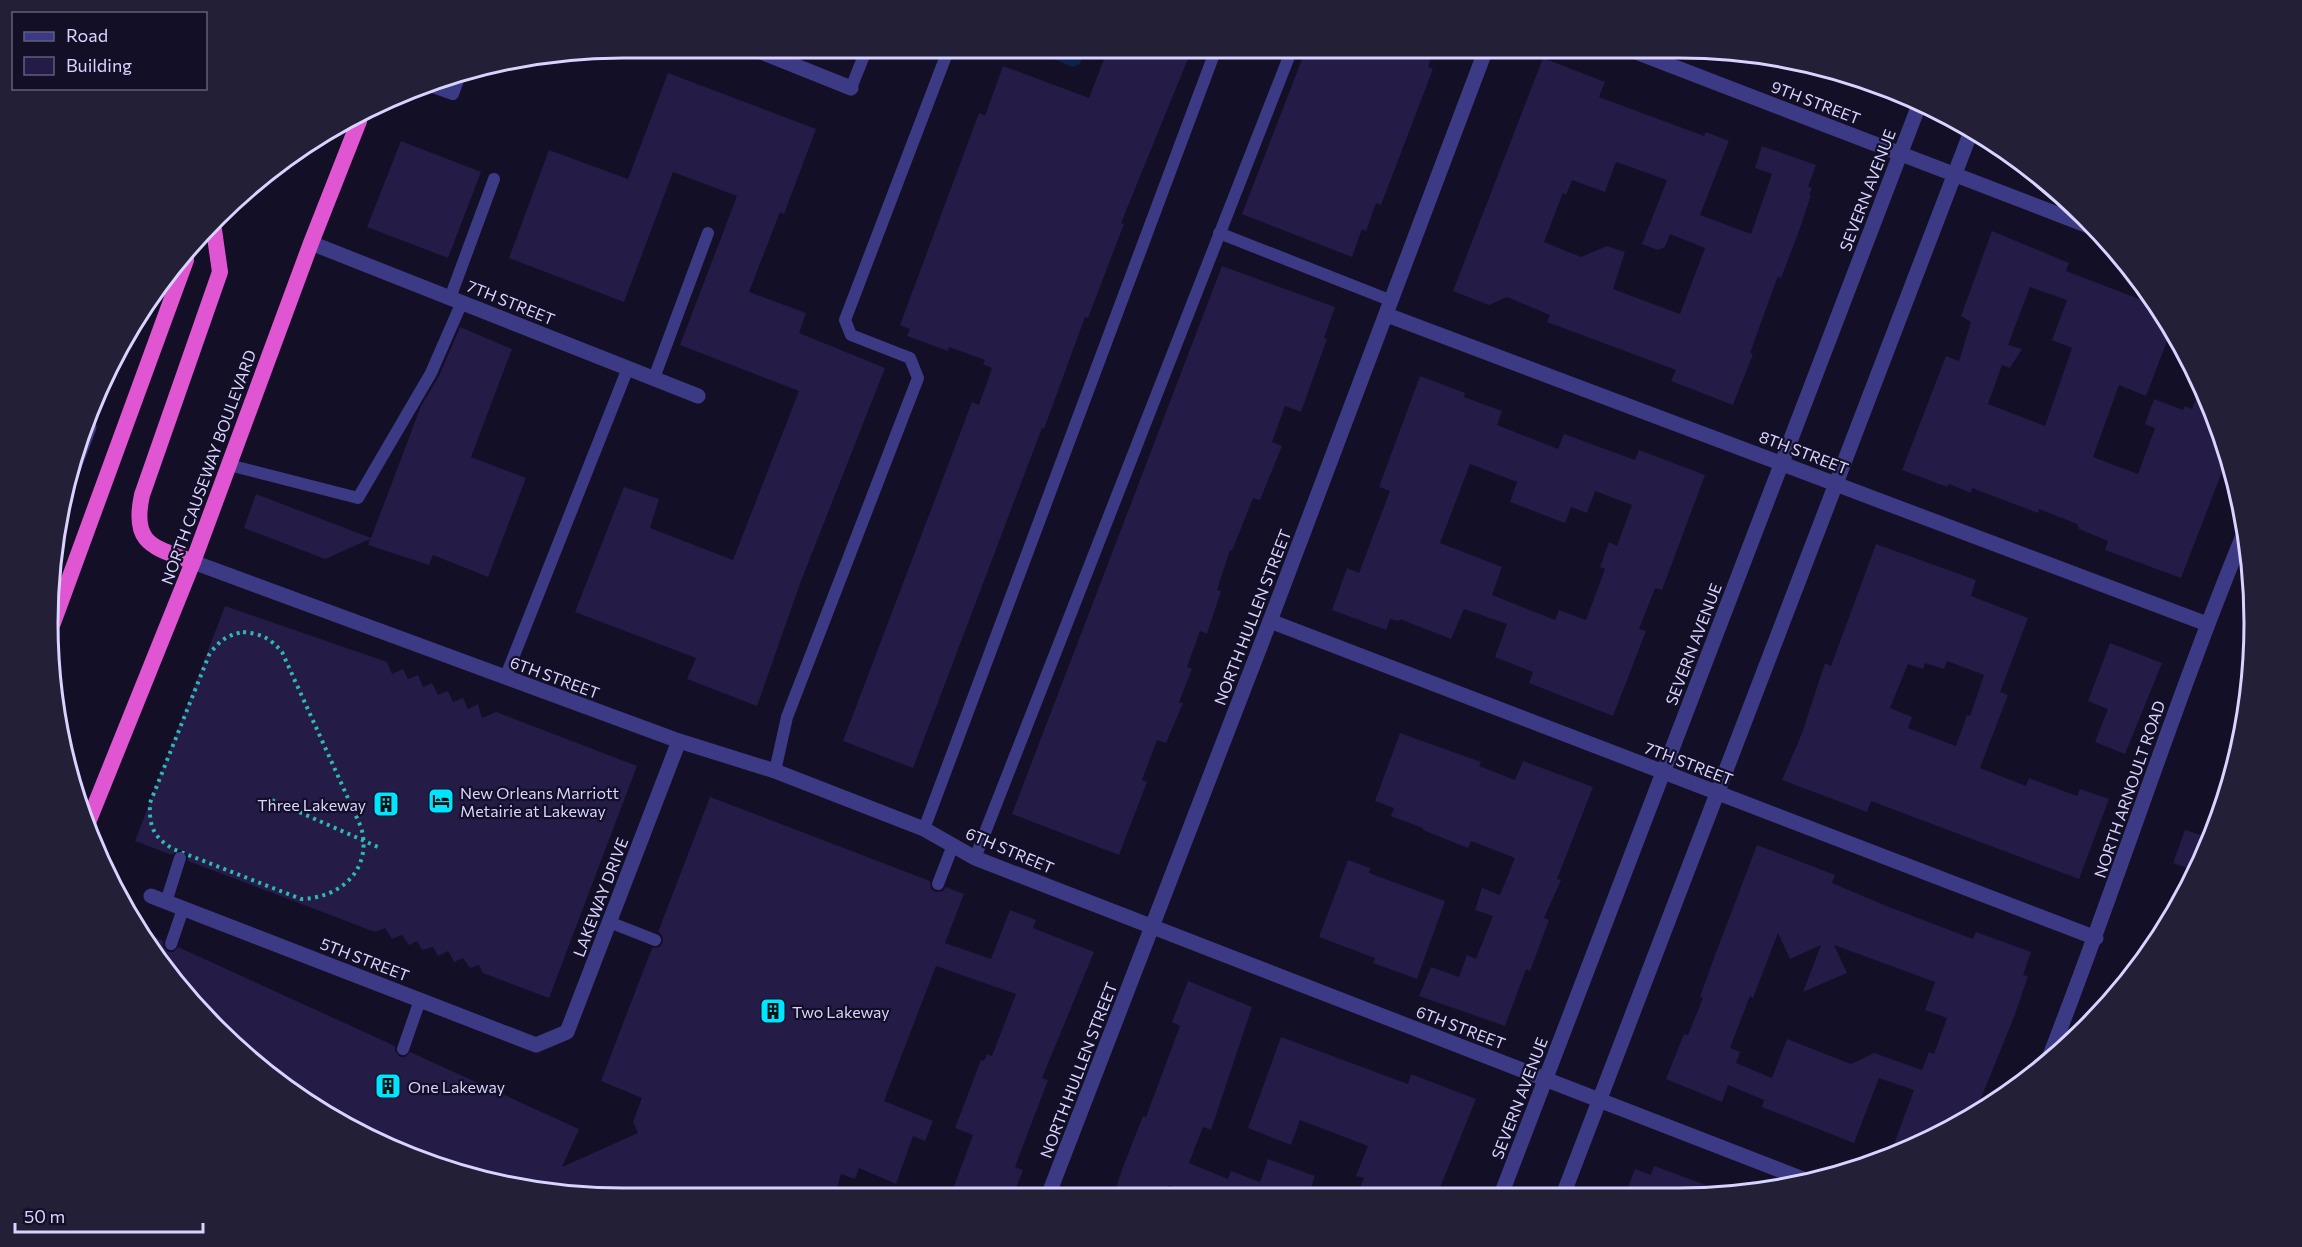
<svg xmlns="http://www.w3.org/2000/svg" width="2302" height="1247" viewBox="0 0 2302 1247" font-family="Commissioner,sans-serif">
<rect width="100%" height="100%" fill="#130f26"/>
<polygon fill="#0c2248" points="1026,48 1083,49 1084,52 1080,64 1073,67"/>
<g fill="#241b47" fill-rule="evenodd">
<polygon points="1108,49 1192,49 1121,223 1124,224 1088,318 1085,317 1044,429 1042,428 913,768 843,741 972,402 979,405 992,368 983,364 985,360 949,347 948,351 907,336 910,329 900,325 979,113 985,116 1003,66 1089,98"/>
<polygon points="1306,49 1434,49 1428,67 1433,69 1381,205 1376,203 1366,231 1362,229 1352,257 1242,214"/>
<path d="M 1543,58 L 1605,82 L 1599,97 L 1704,136 L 1706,132 L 1729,141 L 1700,215 L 1751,234 L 1772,174 L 1755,168 L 1762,146 L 1816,165 L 1808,187 L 1812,188 L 1809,195 L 1811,195 L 1799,231 L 1781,278 L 1778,276 L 1750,353 L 1753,354 L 1733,405 L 1671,381 L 1676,370 L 1547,322 L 1550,315 L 1507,297 L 1489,305 L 1453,291 ZM 1616,162 L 1667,180 L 1642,244 L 1658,250 L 1665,247 L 1670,234 L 1705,248 L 1680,314 L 1613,289 L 1625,252 L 1607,246 L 1581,257 L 1544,242 L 1563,193 L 1566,195 L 1572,180 L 1605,192 Z"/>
<polygon points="668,73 816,129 784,214 780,212 749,292 806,313 799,333 885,368 801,581 757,706 687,679 696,658 575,612 624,487 659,499 650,528 733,560 799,391 680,345 737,196 673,172 624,302 509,258 549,150 628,179"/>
<polygon points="401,141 481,172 448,258 367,227"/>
<path d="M 1992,231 L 2069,263 L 2066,271 L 2155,305 L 2171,331 L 2146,396 L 2119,385 L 2093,457 L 2138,474 L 2155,428 L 2145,424 L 2154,399 L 2183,410 L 2185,406 L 2192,409 L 2201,386 L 2227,459 L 2181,578 L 2105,550 L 2108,541 L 2079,529 L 2077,524 L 2039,509 L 2038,513 L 1972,488 L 1971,493 L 1949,484 L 1947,487 L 1902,470 L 1946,356 L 1959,361 L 1971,322 L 1961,316 ZM 2030,287 L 2067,300 L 2052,340 L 2072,348 L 2045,426 L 1988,404 L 2002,365 L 2010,368 L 2022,349 L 2008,345 Z"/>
<polygon points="1222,266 1335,307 1324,338 1327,339 1301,412 1285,406 1272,442 1282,446 1260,500 1253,498 1232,551 1230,550 1217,590 1221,591 1207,634 1200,631 1187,667 1192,669 1179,702 1183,703 1166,743 1157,740 1142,780 1147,782 1119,855 1012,814"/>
<polygon points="460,327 512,349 471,457 526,478 488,577 433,555 429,565 368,545 370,539 325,559 244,528 256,494 371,538 421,406 439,376"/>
<path d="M 1420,376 L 1465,393 L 1464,397 L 1502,411 L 1497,425 L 1558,449 L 1564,434 L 1635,460 L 1639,450 L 1705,475 L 1662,590 L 1655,588 L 1639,629 L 1646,631 L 1613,716 L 1529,683 L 1533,672 L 1495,657 L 1507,624 L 1464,609 L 1451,639 L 1400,619 L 1399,621 L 1390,619 L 1386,630 L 1332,610 L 1347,568 L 1359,573 L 1390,491 L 1379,487 ZM 1470,464 L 1517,482 L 1510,502 L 1565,523 L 1571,507 L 1587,513 L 1595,491 L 1632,505 L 1617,546 L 1609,542 L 1600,567 L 1605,569 L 1586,620 L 1559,610 L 1555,620 L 1492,595 L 1502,567 L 1440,543 Z"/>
<path d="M 1876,544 L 1976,580 L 1971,596 L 2028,618 L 2000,692 L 2008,695 L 1980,768 L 2026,786 L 2029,778 L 2077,796 L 2080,789 L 2109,799 L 2079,879 L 1871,801 L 1867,812 L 1782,780 L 1802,733 L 1825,663 L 1831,666 ZM 1947,661 L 1984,675 L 1970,716 L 1967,715 L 1956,746 L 1908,728 L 1912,717 L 1890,708 L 1908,664 L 1923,669 L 1925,663 L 1944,669 Z"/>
<polygon points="225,606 387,662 392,674 403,669 408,679 418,675 423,687 432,683 438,695 448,691 453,702 463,698 468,709 478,704 482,718 496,712 637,766 549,998 483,973 479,965 470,968 463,958 454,962 448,951 438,956 433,947 422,950 417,941 409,945 402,935 392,939 385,928 375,932 188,861 188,856 183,850 178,850 172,855 135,841"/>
<polygon points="2110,643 2162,663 2125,754 2095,742 2108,709 2088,701"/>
<polygon points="1400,733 1481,762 1479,766 1515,780 1523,761 1593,787 1557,879 1561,880 1544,918 1549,920 1530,971 1526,969 1505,1026 1419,996 1431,967 1459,977 1467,955 1476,959 1493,916 1475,910 1482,888 1500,895 1515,858 1471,841 1468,848 1423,830 1423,828 1391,816 1394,808 1375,801"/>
<polygon points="710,797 930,881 931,889 936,892 943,891 946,887 964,894 945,943 991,959 1010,910 1036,920 1033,928 1094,952 1042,1078 1048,1080 1015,1167 1023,1170 1013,1196 950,1197 973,1135 955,1128 981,1060 984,1061 987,1054 992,1056 1016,994 936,966 884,1101 933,1121 925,1141 913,1136 896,1184 859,1168 855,1179 841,1174 834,1197 586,1198 474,1179 336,1122 191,1003 148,933 163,941 163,946 168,952 173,952 178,947 395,1046 395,1051 400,1057 405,1057 410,1052 579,1129 562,1167 638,1133 633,1122 642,1098 601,1081 652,948 660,947 663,942 662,935 658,932"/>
<polygon points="2185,830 2210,838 2199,863 2196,862 2193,870 2173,863"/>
<path d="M 1757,845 L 1835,875 L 1832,883 L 1889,907 L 1973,939 L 1976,932 L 2031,952 L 2023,975 L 2028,976 L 2014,1017 L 1975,1113 L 1890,1155 L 1914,1090 L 1879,1078 L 1854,1143 L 1762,1107 L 1764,1100 L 1728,1085 L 1722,1102 L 1666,1079 L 1684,1034 L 1688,1035 L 1703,998 L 1700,997 L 1714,958 ZM 1778,933 L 1790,959 L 1821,945 L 1803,992 L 1847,973 L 1834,945 L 1935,982 L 1925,1010 L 1947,1018 L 1934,1054 L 1929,1052 L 1922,1070 L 1874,1053 L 1851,1064 L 1787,1039 L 1772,1078 L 1736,1063 L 1740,1052 L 1730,1048 L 1750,996 L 1753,998 Z"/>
<polygon points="1348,860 1370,868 1369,873 1445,901 1417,979 1373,963 1375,958 1319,937"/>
<polygon points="1188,981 1252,1007 1211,1130 1203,1127 1189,1163 1228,1179 1231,1171 1260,1182 1268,1159 1315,1176 1308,1196 1198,1196 1169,1185 1165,1196 1113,1196 1123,1167 1143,1116 1146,1117 1180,1026 1172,1022"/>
<polygon points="1281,1037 1408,1084 1411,1074 1476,1099 1437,1195 1357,1195 1364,1178 1356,1176 1368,1146 1300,1120 1291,1145 1248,1128"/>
<polygon points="1654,1166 1725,1192 1725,1194 1625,1195 1635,1169 1651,1175"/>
</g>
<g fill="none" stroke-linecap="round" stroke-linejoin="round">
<g stroke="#2fb8b0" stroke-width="4" stroke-dasharray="3 4.5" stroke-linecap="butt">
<path d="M 243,632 C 262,634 270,638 282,652 L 361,827 C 373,869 341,898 301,899 L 173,849 C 153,837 149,826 150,803 L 209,655 C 219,641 227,635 243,632 Z"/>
<polyline points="272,800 378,847"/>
</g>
<g stroke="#3d3a85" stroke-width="12">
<polyline points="427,85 453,94 460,75"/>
<polyline points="851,88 867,48"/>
<polyline points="1219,233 1392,301"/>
<polyline points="450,298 494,179"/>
<polyline points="654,378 708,233"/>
<polyline points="229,465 358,498 431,373 462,302"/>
<polyline points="505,678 628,368"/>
<polyline points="775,771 787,717 918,378 910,358 851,335 845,320 949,48"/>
<polyline points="924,829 1216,49"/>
<polyline points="975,858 1292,49"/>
<polyline points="938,884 953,845"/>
<polyline points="166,902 180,858"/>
<polyline points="609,922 655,940"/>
<polyline points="171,944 183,909"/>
<polyline points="403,1049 420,1000"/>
</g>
<g stroke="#3d3a85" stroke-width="15">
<polyline points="751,48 851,88"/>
<polyline points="1628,49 2091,227"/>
<polyline points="311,243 698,396"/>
<polyline points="1387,315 2207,624"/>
<polyline points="67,485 89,427"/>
<polyline points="193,562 679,741 775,771 924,829 975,858 1808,1181"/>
<polyline points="1270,621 2096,938"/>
<polyline points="151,896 536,1045 567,1032 679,741"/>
<path d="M 2049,1058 C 2117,884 2173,706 2244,533"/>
<polyline points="1501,1195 1919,105"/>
<polyline points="1563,1195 1972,129"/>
<polyline points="1048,1196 1270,621 1486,49"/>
</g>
<g stroke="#e055d1" stroke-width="16">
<path d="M 193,562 C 154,547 131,545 142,495 L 220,272 L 214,230"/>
<polyline points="53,623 186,260"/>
<polyline points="87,825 193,562 311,243 359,121"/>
</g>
</g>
<defs>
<g id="hotel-square" transform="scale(1.35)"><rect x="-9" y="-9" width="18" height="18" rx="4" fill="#00e5ff" stroke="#130f26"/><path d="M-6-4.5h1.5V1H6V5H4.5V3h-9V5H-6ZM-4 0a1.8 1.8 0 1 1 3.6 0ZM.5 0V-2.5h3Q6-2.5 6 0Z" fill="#111"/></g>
<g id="building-square" transform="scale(1.35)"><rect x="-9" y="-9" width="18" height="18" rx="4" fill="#00e5ff" stroke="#130f26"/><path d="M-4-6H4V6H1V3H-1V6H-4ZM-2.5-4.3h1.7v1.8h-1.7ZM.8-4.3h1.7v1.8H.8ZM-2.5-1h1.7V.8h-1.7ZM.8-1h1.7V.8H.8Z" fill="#111"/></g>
</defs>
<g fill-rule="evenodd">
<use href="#hotel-square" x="441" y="801"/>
<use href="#building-square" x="386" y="804"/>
<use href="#building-square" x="773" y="1011"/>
<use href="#building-square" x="388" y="1086"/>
</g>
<g text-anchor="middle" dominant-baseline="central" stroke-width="4.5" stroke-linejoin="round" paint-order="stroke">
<g font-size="16" fill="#d9d4ff" stroke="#130f26">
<text transform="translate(1816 102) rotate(21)">9TH STREET</text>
<text transform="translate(1867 190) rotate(-69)">SEVERN AVENUE</text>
<text transform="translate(511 302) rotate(22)">7TH STREET</text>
<text transform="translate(1804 452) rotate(21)">8TH STREET</text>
<text transform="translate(208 467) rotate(-70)">NORTH CAUSEWAY BOULEVARD</text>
<text transform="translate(1252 617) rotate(-69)">NORTH HULLEN STREET</text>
<text transform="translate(1693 644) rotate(-69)">SEVERN AVENUE</text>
<text transform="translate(555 677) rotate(20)">6TH STREET</text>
<text transform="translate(1689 763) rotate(21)">7TH STREET</text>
<text transform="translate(2129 789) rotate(-71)">NORTH ARNOULT ROAD</text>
<text transform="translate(1010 850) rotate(23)">6TH STREET</text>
<text transform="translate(600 897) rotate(-69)">LAKEWAY DRIVE</text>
<text transform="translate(365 959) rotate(21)">5TH STREET</text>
<text transform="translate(1461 1027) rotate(21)">6TH STREET</text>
<text transform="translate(1078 1070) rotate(-69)">NORTH HULLEN STREET</text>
<text transform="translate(1519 1098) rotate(-69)">SEVERN AVENUE</text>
</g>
<g font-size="16" fill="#d9d4ff" stroke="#130f26" text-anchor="start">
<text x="460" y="792">New Orleans Marriott<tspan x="460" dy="18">Metairie at Lakeway</tspan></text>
<text x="366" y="804" text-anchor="end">Three Lakeway</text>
<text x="792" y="1011">Two Lakeway</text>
<text x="408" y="1086">One Lakeway</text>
</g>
</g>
<path d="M0 0H2302V1247H0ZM623 58H1679A565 565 0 0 1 2244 623V623A565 565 0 0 1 1679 1188H623A565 565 0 0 1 58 623V623A565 565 0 0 1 623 58Z" fill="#231f37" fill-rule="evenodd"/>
<path fill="none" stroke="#d9d4ff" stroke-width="3" d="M623 58H1679A565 565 0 0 1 2244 623V623A565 565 0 0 1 1679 1188H623A565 565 0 0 1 58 623V623A565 565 0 0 1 623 58Z"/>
<rect x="12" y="12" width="195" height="78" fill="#130f26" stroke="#625e7d" stroke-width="1.5"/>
<rect x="24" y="32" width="30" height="9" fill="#3d3a85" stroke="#625e7d" stroke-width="1.5"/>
<text x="66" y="42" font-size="18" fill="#d9d4ff">Road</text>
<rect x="24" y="57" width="30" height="18" fill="#241b47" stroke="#625e7d" stroke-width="1.5"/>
<text x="66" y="72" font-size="18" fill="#d9d4ff">Building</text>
<path d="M15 1223v9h188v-9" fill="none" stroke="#d9d4ff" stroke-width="3"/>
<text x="24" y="1223" font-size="18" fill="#d9d4ff" stroke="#130f26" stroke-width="4.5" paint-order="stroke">50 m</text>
</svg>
